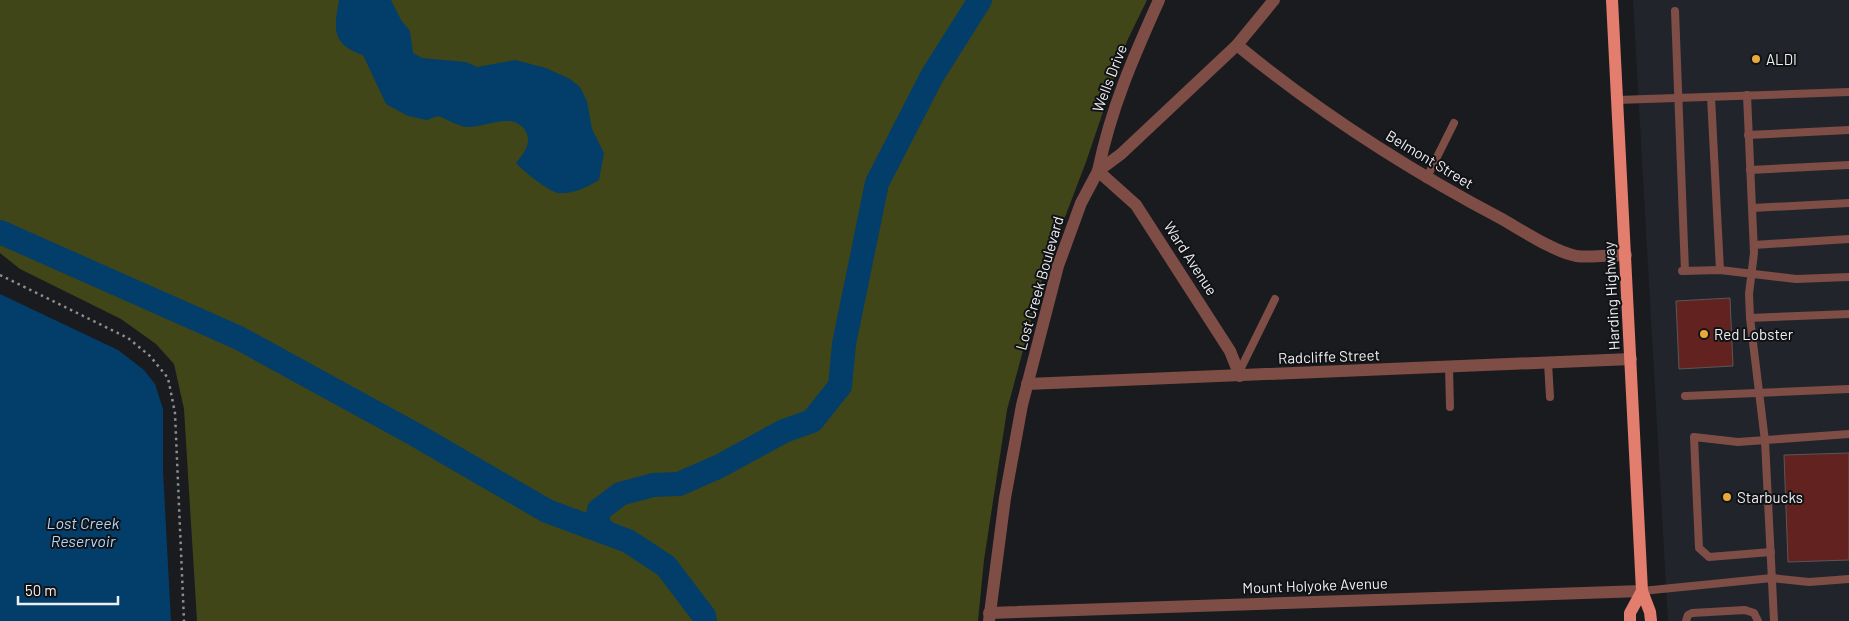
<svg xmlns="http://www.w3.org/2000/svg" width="1849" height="621" viewBox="0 0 1849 621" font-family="Barlow,sans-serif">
<rect width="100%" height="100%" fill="#1a1b1e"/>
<polygon fill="#22242c" points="1633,0 1849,0 1849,621 1668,621"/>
<polygon fill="#414618" points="0,0 1147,0 1127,41 1086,162 1044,272 1007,410 984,560 978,621 197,621 184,409 174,364 156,344 121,319 20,269 0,253"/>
<g fill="#023e69">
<path d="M 339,0 L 391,0 L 401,20 L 410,31 L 413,53 L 422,58 L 466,62 L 477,67 L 515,60 L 546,68 L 570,79 L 580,87 L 587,101 L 592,129 L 604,153 L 599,180 C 588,187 571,195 558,193 C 548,191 523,171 516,163 C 523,154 532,144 526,132 C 514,110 485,128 468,127 C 459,127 447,119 438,116 L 427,120 L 408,116 L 386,104 L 363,55 C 331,44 334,29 339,0 Z"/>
<polygon points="0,294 118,350 144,370 155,384 163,409 163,471 171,621 0,621"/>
</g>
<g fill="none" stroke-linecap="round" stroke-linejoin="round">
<g stroke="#023e69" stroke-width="24">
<polyline points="0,232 239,338 416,435 547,511 628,541 666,566 704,616 705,621"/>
<polyline points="605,532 597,523 599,510 620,494 653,485 679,484 720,466 784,431 812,421 840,386 844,344 877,183 932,76 980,0"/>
</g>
</g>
<g fill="#622320" stroke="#5b5656">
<polygon points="1730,298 1733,366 1679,369 1676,301"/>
<polygon points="1849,453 1849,560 1788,562 1784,455"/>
</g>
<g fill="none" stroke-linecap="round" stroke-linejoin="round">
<polyline stroke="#8e8e90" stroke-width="2.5" stroke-dasharray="2.5 4" stroke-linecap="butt" points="0,275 128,338 150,356 168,378 175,413 184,621"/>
<g stroke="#7e4d46" stroke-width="8">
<polyline points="1675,11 1685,271"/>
<polyline points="1747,95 1754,253 1749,294 1750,318 1765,441 1774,621"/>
<polyline points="1711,97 1720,270"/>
<polyline points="1617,100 1849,92"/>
<polyline points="1748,135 1849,130"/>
<polyline points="1750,170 1849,165"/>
<polyline points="1426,179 1454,123"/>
<polyline points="1752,208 1849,203"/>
<polyline points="1754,245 1849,239"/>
<polyline points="1682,271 1720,270 1796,279 1849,277"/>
<polyline points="1750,318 1849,314"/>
<polyline points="1548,363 1550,397"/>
<polyline points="1449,367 1450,407"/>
<polyline points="1239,372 1275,299"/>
<polyline points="1685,396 1849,389"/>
<polyline points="1771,552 1709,557 1699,548 1694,437 1738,442 1849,434"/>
<polyline points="1642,591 1772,578 1809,582 1849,579"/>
<polyline points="1686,621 1688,615 1692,613 1745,610 1754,613 1758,621"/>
</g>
<g stroke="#7e4d46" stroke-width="12">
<path d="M 1159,0 C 1133,58 1111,108 1098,171 L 1136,205 L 1230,351 L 1240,376"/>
<path d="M 1237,45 C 1320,113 1407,169 1502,219 C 1523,231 1553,251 1576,256 C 1591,258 1610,255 1626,255"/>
<polyline points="1027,384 1631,359"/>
<polyline points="989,613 1642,591"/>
<polyline points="989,621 1005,498 1022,405 1058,266 1081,203 1098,171 1121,154 1237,45 1274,0"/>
</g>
<g stroke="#e37d6e" stroke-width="12">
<polyline points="1612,0 1642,591 1650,612 1651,621"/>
<polyline points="1630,621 1630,613 1642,591"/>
</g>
</g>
<g fill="#eaaa39" stroke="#111215" stroke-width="2">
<circle cx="1756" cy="59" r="5"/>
<circle cx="1704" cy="334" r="5"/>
<circle cx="1727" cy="497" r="5"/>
</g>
<g text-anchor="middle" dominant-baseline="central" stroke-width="4" stroke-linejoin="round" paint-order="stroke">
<g font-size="15" fill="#efeff1" stroke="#111215" text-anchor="start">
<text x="1766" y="59">ALDI</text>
<text x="1714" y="334">Red Lobster</text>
<text x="1737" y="497">Starbucks</text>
</g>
<g font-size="15" fill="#efeff1" stroke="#111215">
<text transform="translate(1109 78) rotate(-69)">Wells Drive</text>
<text transform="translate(1430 159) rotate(31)">Belmont Street</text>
<text transform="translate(1191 258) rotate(57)">Ward Avenue</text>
<text transform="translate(1039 283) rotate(-74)">Lost Creek Boulevard</text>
<text transform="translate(1611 296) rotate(-93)">Harding Highway</text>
<text transform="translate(1329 356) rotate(-2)">Radcliffe Street</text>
<text transform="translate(1315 585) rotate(-2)">Mount Holyoke Avenue</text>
</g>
<g font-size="16" font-style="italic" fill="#aad6ff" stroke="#111215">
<text x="83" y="522">Lost Creek<tspan x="83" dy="18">Reservoir</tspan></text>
</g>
</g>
<path d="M18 596v8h100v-8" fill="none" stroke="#efeff1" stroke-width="2.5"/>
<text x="25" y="596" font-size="15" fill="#efeff1" stroke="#111215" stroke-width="4" paint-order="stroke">50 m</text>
</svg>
